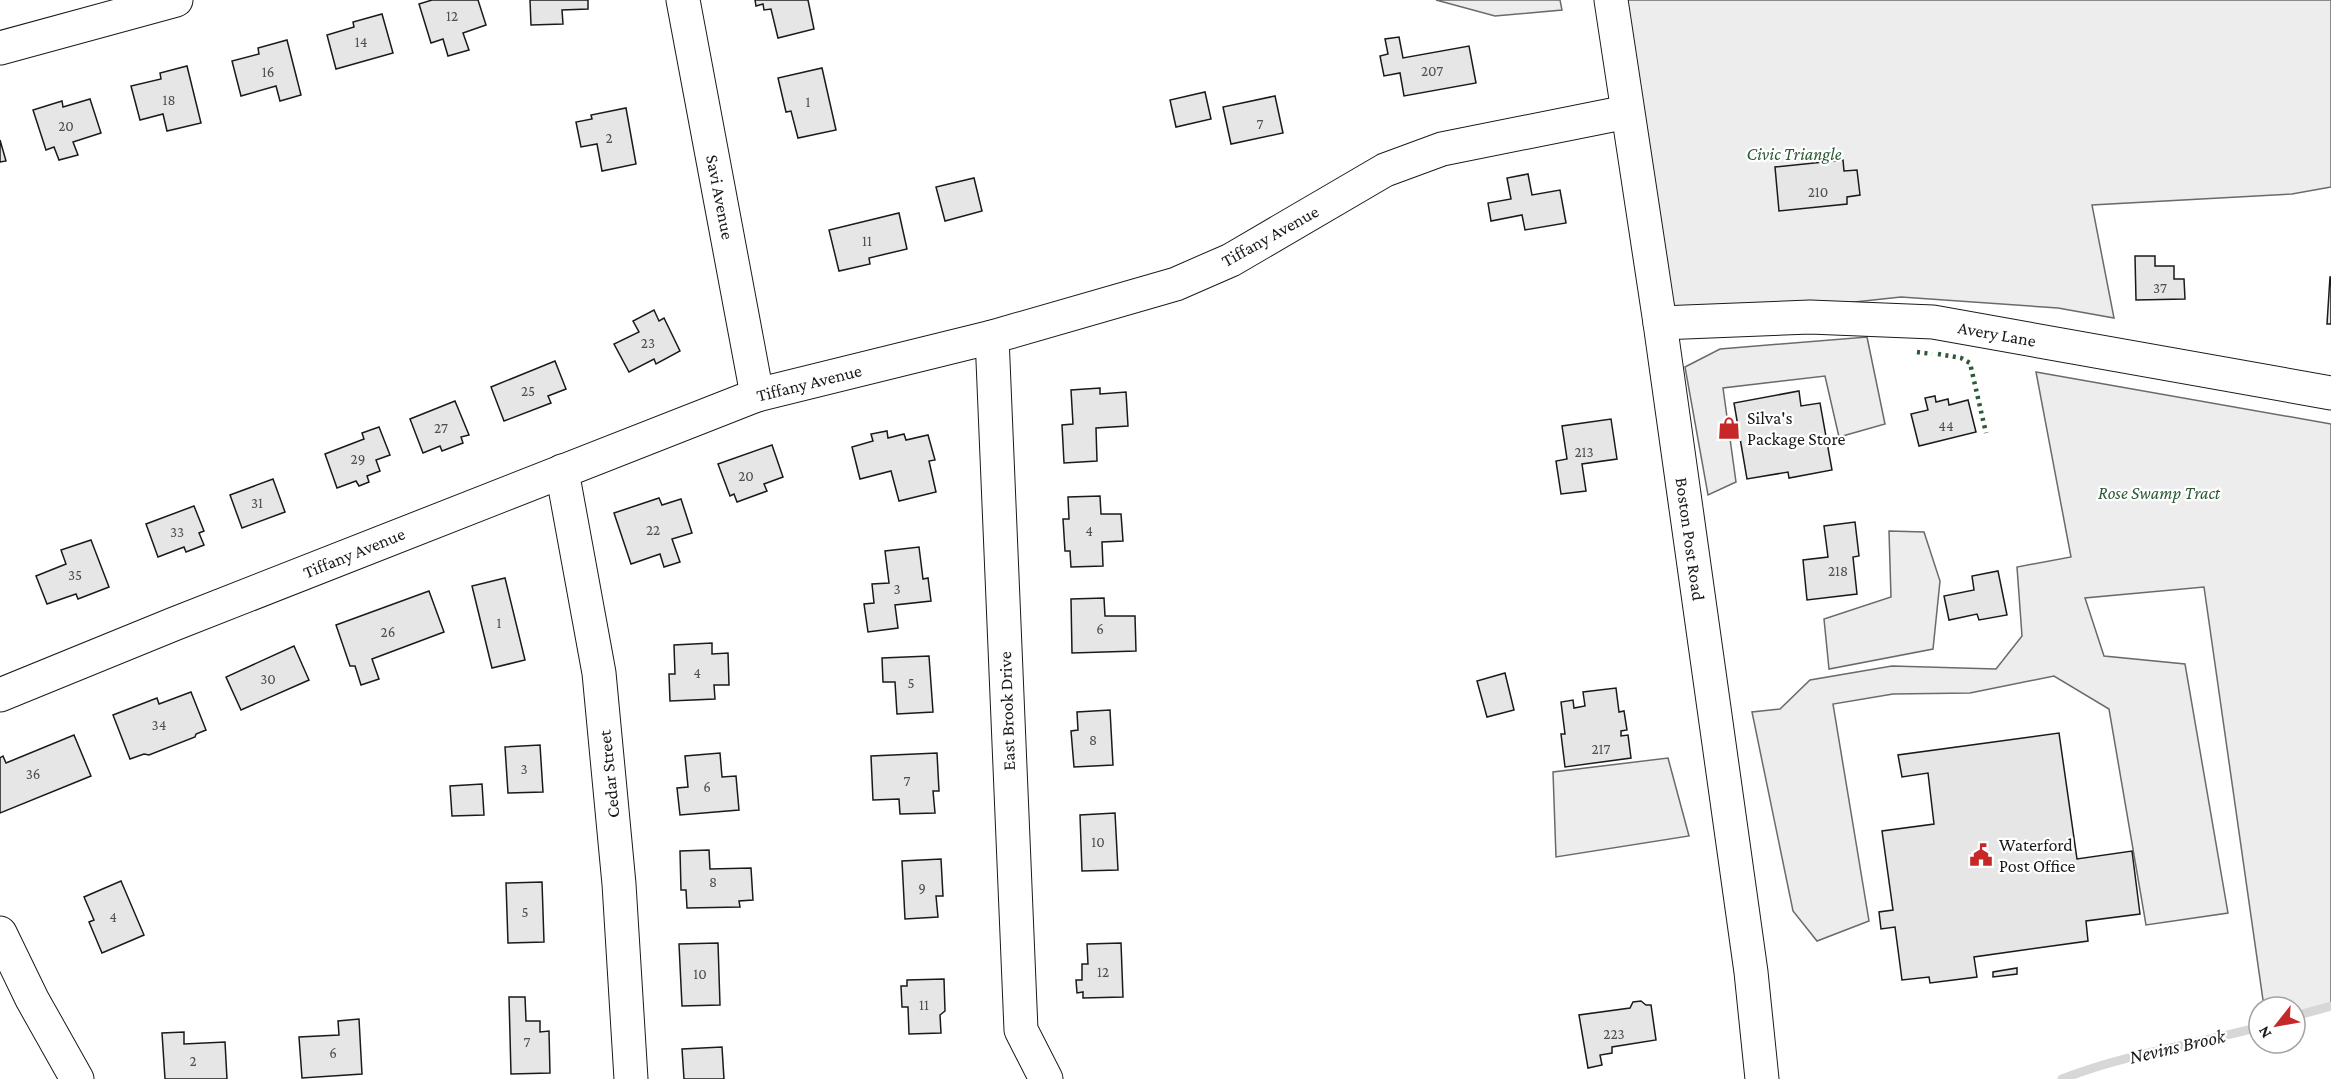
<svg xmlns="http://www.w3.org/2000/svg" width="2331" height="1079" viewBox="0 0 2331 1079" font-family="'Crimson Pro',serif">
<rect width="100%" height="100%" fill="#fff"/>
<g fill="#ededed" stroke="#6a6a6a" stroke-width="1.5">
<polygon points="1436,0 1560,0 1562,10 1495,16"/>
<polygon points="1619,0 2331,0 2331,187 2292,194 2092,205 2114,318 2058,308 1901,297 1660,323"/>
<polygon points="1867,337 1885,424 1839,437 1825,376 1723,388 1736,482 1708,495 1685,367 1720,349"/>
<polygon points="2036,372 2331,424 2331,1004 2295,1016 2295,1007 2264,1007 2204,587 2085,598 2104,656 2185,664 2228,913 2146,925 2109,709 2054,676 1970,693 1893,694 1833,704 1869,921 1817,941 1793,911 1752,712 1780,709 1810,680 1892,666 1996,669 2022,636 2017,567 2071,557"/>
<polygon points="1889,531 1924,532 1940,581 1933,649 1829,669 1824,619 1891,597"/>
<polygon points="1668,758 1689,836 1556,857 1553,772"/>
</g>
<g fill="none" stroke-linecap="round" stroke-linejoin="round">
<g stroke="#d7d7d7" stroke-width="9">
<polyline points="2295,1016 2331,1006"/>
<path d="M 2062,1079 C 2125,1054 2193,1045 2259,1027"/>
</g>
</g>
<g fill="#e6e6e6" stroke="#1a1a1a" stroke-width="1.5">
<polygon points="432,0 478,0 486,25 463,33 469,50 448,56 443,39 431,43 419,4"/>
<polygon points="530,0 588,0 588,9 562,10 563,24 531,25"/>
<polygon points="755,0 808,0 814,29 778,38 771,9 764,10 763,4 756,6"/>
<polygon points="382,14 393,53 336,69 327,35 354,27 353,22"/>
<polygon points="1399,37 1403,58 1469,46 1476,83 1404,96 1400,73 1384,76 1380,56 1388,54 1385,39"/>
<polygon points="287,40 301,95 280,101 276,86 241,96 232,61 259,54 258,48"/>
<polygon points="187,66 201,123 167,131 163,114 140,120 131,86 161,79 160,73"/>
<polygon points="822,68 836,130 798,138 791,111 786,112 778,78"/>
<polygon points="1205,92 1211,119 1176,127 1170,100"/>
<polygon points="1275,96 1283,133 1231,144 1223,107"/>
<polygon points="90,99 101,133 73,142 78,155 59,160 54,147 46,150 33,110 62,101 63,107"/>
<polygon points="626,108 636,164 602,171 597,144 581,147 576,122 592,119 591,115"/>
<polygon points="0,140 6,161 0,162"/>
<polygon points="1843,160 1844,171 1857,170 1860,195 1847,197 1847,204 1779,211 1775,167"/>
<polygon points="1528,174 1532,195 1560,190 1566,223 1525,230 1522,215 1491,221 1488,203 1511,199 1507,178"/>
<polygon points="974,178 982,211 945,221 936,187"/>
<polygon points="899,213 907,249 869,258 870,264 839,271 829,230"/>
<polygon points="2135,256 2155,256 2155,266 2174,266 2174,279 2184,279 2185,299 2136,300"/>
<polygon points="2330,277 2331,277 2331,324 2327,324"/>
<polygon points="654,310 659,321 664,318 680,351 656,364 654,359 629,372 614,344 639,332 633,321"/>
<polygon points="555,361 566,389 548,396 551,403 504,421 491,387"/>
<polygon points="1100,388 1100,394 1126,392 1128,426 1096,428 1097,461 1064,463 1062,425 1073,424 1071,390"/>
<polygon points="1799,391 1801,406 1820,403 1832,470 1789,478 1788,472 1747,479 1734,403"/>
<polygon points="1935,396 1936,402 1948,399 1949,405 1968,400 1976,432 1919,446 1911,414 1928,410 1925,398"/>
<polygon points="455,401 469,435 461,437 463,443 442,451 440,446 423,453 410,419"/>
<polygon points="1611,419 1617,459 1582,464 1586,491 1561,494 1556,461 1567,459 1562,426"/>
<polygon points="379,427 390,455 376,460 380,471 367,476 369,482 359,486 356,481 337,488 325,454 364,439 362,433"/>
<polygon points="887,431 888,438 904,434 906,440 928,435 935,460 929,461 936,492 899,501 891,471 860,479 852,447 873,441 871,434"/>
<polygon points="772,445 783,477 764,484 767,491 737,502 734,494 730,496 718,464"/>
<polygon points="273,479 285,512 242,528 230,495"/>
<polygon points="1100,496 1101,514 1121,514 1123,541 1102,542 1103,566 1071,567 1070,551 1065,551 1063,519 1069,519 1068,497"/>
<polygon points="659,498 662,505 681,499 692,533 672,539 680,562 664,567 660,554 631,564 614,513"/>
<polygon points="194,506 204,531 199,533 204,545 186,552 184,547 158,557 146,524"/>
<polygon points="1855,522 1859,556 1853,557 1857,594 1807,600 1803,560 1828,557 1824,526"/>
<polygon points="91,540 109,587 78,599 76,594 47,604 36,576 66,564 61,550"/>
<polygon points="919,547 923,579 928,578 931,601 895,605 898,628 868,632 864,604 874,603 872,584 889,583 885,551"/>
<polygon points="1998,571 2007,615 1979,620 1977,614 1949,620 1944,596 1974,590 1972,576"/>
<polygon points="505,578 525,660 492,668 472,586"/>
<polygon points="429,591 444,632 372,659 379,679 361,685 355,666 350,666 336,625"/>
<polygon points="1104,598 1105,616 1135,616 1136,651 1072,653 1071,599"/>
<polygon points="712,643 712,654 728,653 729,685 714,685 715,699 670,701 669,674 675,674 674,645"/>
<polygon points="294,646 309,680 241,710 226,677"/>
<polygon points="929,656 933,712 897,714 895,682 883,682 882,658"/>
<polygon points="1505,673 1514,710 1487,717 1477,681"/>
<polygon points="1616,688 1619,712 1624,711 1627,730 1621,731 1621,736 1628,735 1631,758 1565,767 1561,734 1565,734 1561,702 1573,700 1574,708 1585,706 1583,692"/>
<polygon points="191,692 206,730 196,734 195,737 149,755 144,754 130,759 113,715 157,698 159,704"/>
<polygon points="1110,710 1113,765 1074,767 1071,731 1078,730 1077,712"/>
<polygon points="2059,733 2077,859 2132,851 2140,914 2086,921 2088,941 1974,957 1977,977 1930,983 1929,977 1902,980 1895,927 1881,929 1879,912 1893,910 1882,831 1934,824 1928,773 1902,777 1898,755"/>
<polygon points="74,735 91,776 0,813 0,758 3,756 6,763"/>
<polygon points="540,745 543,792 508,793 505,747"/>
<polygon points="720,753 722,777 736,776 739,810 680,815 677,788 688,787 685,756"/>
<polygon points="937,753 939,791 933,791 935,813 900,814 899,799 873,800 871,756"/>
<polygon points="482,784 484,815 452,816 450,786"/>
<polygon points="1115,813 1118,870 1082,871 1080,815"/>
<polygon points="709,850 710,869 751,868 753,900 739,901 740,907 687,908 686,890 681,890 680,851"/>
<polygon points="941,859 943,896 936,896 938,917 905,919 902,861"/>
<polygon points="121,881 144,935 102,953 89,922 94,920 84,897"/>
<polygon points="542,882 544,942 508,943 506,883"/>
<polygon points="718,943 720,1005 682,1006 679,944"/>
<polygon points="1121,943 1123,997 1083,998 1083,992 1077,993 1076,980 1082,980 1082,964 1088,964 1087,944"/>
<polygon points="2017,968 2017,974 1993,977 1993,972"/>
<polygon points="944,979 945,1011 940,1015 941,1033 909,1034 908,1007 902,1007 901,986 907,986 907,980"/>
<polygon points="509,997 525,997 526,1021 540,1021 540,1032 549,1031 550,1073 511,1074"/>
<polygon points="1641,1001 1646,1005 1651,1005 1656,1040 1612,1047 1612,1053 1600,1055 1602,1065 1588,1068 1579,1015 1630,1008 1633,1002"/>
<polygon points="359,1019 362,1074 302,1078 299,1037 339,1035 338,1021"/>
<polygon points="184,1032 184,1044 225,1042 227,1079 165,1079 162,1033"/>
<polygon points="722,1047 724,1079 684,1079 682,1049"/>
</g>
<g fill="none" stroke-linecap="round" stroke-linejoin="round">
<g stroke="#1a1a1a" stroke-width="35">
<g id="minor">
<polyline points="683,0 757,395"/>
<polyline points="0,48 176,0"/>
<polyline points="1660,323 1810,317 1933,322 2331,393"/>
<polyline points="992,337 1021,1030 1046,1079"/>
<polyline points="562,471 599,673 619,884 631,1079"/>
<polyline points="0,695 174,624 757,395 992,337 1176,284 1231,260 1385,170 1442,149 1627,112"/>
<polyline points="0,933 32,999 77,1079"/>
</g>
</g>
<g stroke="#1a1a1a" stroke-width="35">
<polyline id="major" points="1611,0 1660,323 1751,972 1762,1079"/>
</g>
<use href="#minor" stroke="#fff" stroke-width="33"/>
<use href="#major" stroke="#fff" stroke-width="33"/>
<g stroke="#2b5a34" stroke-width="4.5" stroke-dasharray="3 4.5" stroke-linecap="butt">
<polyline points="1917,352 1932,354"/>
<polyline points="1938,354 1961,358 1970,363 1986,433"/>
</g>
</g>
<defs>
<g id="shop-bare" transform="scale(1.8)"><path d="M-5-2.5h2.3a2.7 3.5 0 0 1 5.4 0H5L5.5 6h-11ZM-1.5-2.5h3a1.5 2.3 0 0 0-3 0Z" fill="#c62828" stroke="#fff" stroke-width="2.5" paint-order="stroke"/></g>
<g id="civic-bare" transform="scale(1.8)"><path d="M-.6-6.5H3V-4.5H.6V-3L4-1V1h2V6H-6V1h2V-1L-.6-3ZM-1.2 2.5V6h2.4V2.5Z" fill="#c62828" stroke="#fff" stroke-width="2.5" paint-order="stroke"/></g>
</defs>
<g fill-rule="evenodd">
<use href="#shop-bare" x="1729" y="428"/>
<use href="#civic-bare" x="1981" y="855"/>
</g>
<g text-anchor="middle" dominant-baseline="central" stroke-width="4.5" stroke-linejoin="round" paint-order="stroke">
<g font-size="15" fill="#4d4d4d">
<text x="452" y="16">12</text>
<text x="361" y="42">14</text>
<text x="1432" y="71">207</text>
<text x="268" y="72">16</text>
<text x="169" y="100">18</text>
<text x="808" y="102">1</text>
<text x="1260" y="124">7</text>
<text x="66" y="126">20</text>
<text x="609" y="138">2</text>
<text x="1818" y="192">210</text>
<text x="867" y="241">11</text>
<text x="2160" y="288">37</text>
<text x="648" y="343">23</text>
<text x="528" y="391">25</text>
<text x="1946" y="426">44</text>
<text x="441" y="428">27</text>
<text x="1584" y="452">213</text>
<text x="358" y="459">29</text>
<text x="746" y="476">20</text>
<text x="257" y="503">31</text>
<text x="653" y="530">22</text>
<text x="1089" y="531">4</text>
<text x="177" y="532">33</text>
<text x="1838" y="571">218</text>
<text x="75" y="575">35</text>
<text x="897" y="589">3</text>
<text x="499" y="623">1</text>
<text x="1100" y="629">6</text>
<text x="388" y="632">26</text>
<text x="697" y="673">4</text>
<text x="268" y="679">30</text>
<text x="911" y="683">5</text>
<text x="159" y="725">34</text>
<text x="1093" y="740">8</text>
<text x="1601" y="749">217</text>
<text x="524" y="769">3</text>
<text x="33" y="774">36</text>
<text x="907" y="781">7</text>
<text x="707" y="787">6</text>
<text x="1098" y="842">10</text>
<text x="713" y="882">8</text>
<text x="922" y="888">9</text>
<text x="525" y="912">5</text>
<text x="113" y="917">4</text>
<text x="1103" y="972">12</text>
<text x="700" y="974">10</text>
<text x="924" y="1005">11</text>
<text x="1614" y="1034">223</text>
<text x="527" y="1042">7</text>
<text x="333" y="1053">6</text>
<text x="193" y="1061">2</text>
</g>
<g font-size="18" font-style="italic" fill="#2b5a34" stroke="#fff">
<text x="1794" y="154">Civic Triangle</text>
<text x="2159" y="493">Rose Swamp Tract</text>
</g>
<g font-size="18" fill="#1a1a1a" stroke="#fff">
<text transform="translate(720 197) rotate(79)">Savi Avenue</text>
<text transform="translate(1270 236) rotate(-29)">Tiffany Avenue</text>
<text transform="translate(1997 334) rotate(10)">Avery Lane</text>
<text transform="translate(809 383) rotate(-14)">Tiffany Avenue</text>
<text transform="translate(1690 539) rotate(82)">Boston Post Road</text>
<text transform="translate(354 553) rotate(-22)">Tiffany Avenue</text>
<text transform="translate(1007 711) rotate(-92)">East Brook Drive</text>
<text transform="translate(609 774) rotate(-96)">Cedar Street</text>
</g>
<g font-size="18" fill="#1a1a1a" stroke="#fff" text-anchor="start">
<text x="1747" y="418">Silva's<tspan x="1747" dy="21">Package Store</tspan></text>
<text x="1999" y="845">Waterford<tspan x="1999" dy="21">Post Office</tspan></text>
</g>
<g font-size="20" font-style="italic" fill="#1a1a1a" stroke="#fff">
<text transform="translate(2177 1046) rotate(-13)">Nevins Brook</text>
</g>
</g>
<g transform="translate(2277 1025) rotate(239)"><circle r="28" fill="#ffffff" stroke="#a3a3a3" stroke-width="1.5"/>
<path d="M0-4.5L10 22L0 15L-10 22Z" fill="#c62828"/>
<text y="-9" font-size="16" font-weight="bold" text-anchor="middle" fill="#1a1a1a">N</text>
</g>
</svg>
